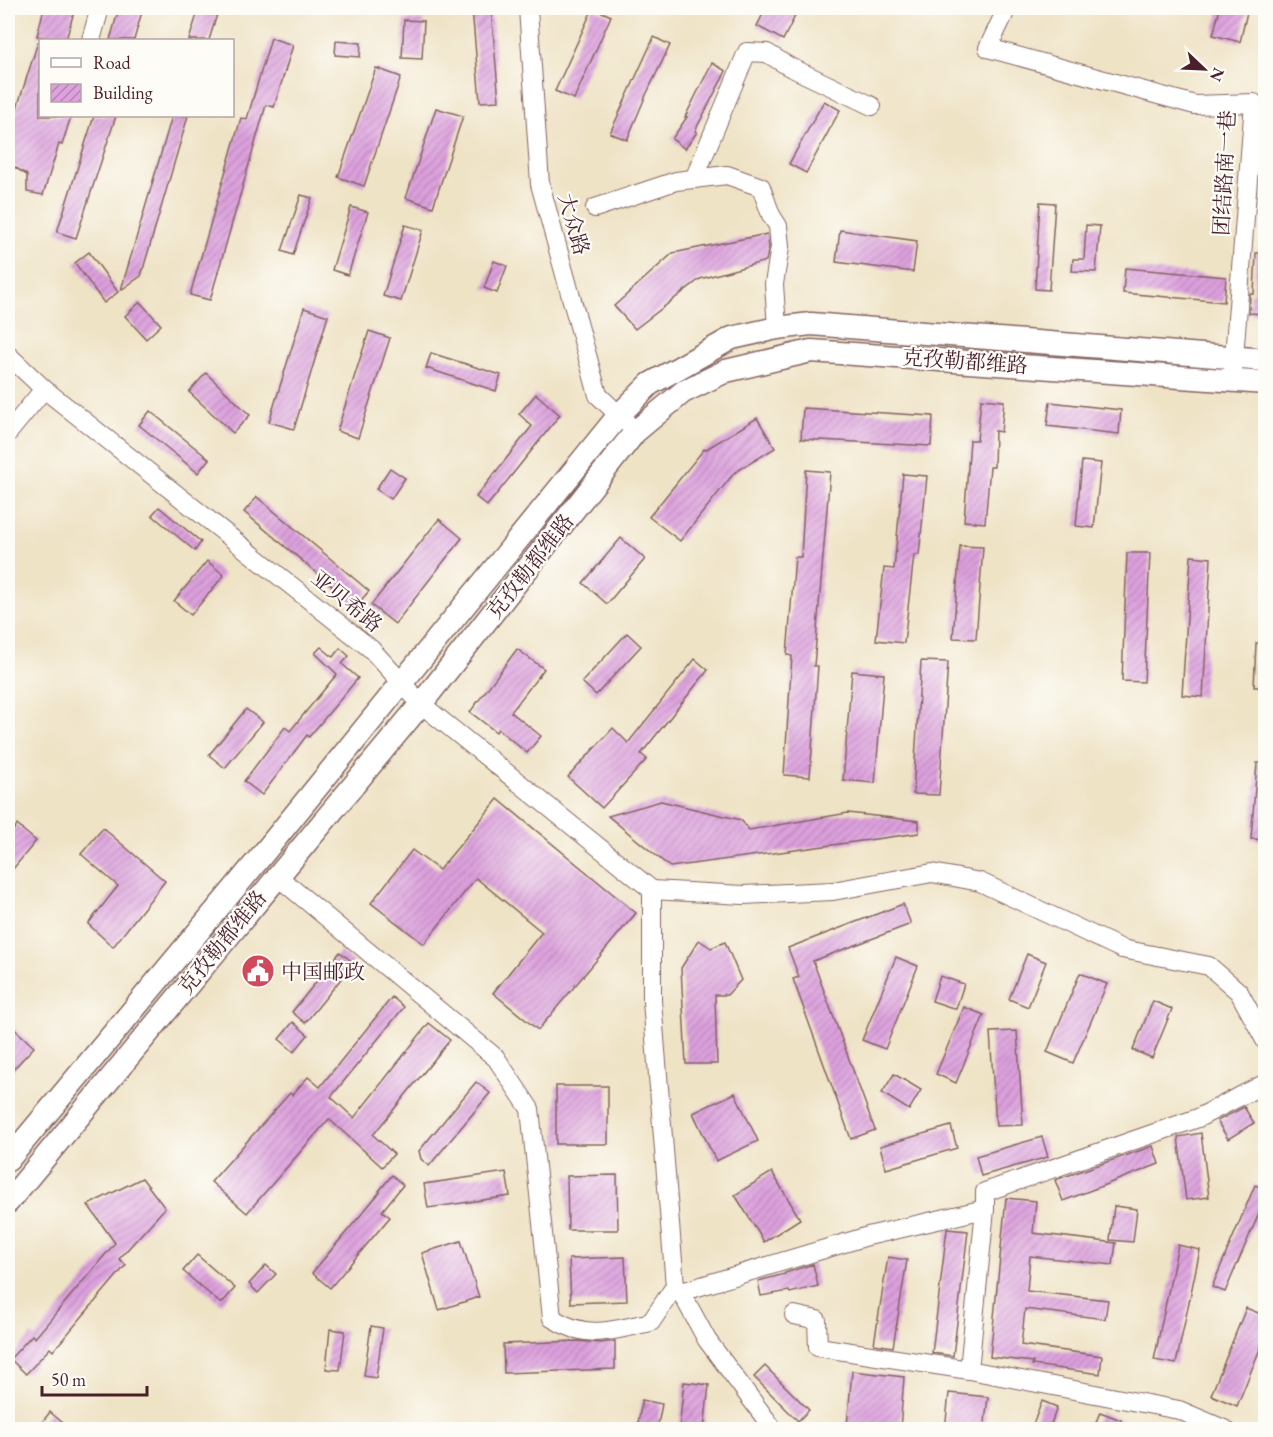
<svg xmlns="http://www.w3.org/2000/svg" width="1273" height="1437" viewBox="0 0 1273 1437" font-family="'EB Garamond','Noto Serif SC',serif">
<defs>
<pattern id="building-hatch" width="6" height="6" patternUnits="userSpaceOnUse" patternTransform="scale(1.5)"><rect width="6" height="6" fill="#dda1de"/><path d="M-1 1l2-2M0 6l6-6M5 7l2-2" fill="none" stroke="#b583b4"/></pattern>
</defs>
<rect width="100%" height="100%" fill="#fdfcf7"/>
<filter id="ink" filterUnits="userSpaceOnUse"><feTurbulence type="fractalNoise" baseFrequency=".0167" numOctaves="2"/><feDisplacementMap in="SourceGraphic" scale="12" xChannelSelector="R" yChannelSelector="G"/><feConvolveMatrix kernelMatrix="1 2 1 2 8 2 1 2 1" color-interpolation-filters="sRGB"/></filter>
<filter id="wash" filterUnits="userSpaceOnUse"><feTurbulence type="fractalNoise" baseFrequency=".008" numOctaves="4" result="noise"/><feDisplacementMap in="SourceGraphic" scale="24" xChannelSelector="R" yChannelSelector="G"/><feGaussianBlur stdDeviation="1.35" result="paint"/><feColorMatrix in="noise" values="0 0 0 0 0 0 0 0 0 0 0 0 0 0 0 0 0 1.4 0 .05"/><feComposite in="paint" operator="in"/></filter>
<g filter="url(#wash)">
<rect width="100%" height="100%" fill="#efe3c6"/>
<g id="blocks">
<g fill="url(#building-hatch)">
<polygon points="44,8 75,8 66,40 55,40 37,36"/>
<polygon points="119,8 143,8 134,40 110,40"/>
<polygon points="199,8 219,8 209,40 189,40"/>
<polygon points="472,8 491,8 499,101 480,102"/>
<polygon points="593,8 611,16 574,99 555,91"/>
<polygon points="766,8 799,8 783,40 757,26"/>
<polygon points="1220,8 1248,8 1240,42 1213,35"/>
<polygon points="404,20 424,21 422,59 402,58"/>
<polygon points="654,37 670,45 646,95 627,140 610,133"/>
<polygon points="271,38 293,45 274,107 266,105 210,300 190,295 241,118 247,119"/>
<polygon points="336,41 361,43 360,57 335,55"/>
<polygon points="38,42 40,43 40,116 71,116 62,145 59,144 43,195 27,192 27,175 8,163 8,136"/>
<polygon points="712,63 726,71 695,131 697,132 685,149 672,139 687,117 685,117"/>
<polygon points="376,68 401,77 364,186 338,177"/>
<polygon points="824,101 840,110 806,173 789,164"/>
<polygon points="436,108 463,116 433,207 406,198"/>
<polygon points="94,116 116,116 76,238 57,232"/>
<polygon points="172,116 188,116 141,276 121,290"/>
<polygon points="301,195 312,198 293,255 282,251"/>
<polygon points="1040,202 1055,203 1049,290 1035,289"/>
<polygon points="351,207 368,212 348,275 332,270"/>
<polygon points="405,225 423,230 401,301 383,296"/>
<polygon points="1086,225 1100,226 1096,272 1072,271 1073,259 1084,259"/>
<polygon points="840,230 917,241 913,272 836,262"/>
<polygon points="767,234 769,247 766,261 700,279 635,329 614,306 673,253"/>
<polygon points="89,252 118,292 104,303 75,263"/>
<polygon points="1256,253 1266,253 1263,314 1249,313 1250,294 1254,294"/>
<polygon points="494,261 507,266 497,293 484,288"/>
<polygon points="1125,268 1226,277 1224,302 1123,293"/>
<polygon points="140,302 161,325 146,339 125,316"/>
<polygon points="304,308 328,316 294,429 269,422"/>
<polygon points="369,331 390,338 358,438 337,431"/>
<polygon points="431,353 501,375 496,391 426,368"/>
<polygon points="206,373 250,415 233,433 189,392"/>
<polygon points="536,394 560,415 487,506 476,497 532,426 519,414"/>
<polygon points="981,399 1004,401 1001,432 995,431 994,467 990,467 985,523 964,521 970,440 977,440"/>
<polygon points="1050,402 1121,410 1119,434 1047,426"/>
<polygon points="803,408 933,416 931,446 801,439"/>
<polygon points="150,411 209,459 198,473 139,425"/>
<polygon points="757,418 775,448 734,473 680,541 649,517 704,449 705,450"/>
<polygon points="1082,461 1101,463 1094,528 1076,526"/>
<polygon points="390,468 405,478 391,499 376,489"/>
<polygon points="806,470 830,472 814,666 818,666 810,777 784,775 792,656 787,655 795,557 801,557"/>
<polygon points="903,474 927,476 919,555 914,555 904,643 876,640 884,568 894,569"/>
<polygon points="257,497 369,591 356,606 244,512"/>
<polygon points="159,507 201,542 195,551 152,515"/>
<polygon points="439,519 462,538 395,624 371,605"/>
<polygon points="621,538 645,559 607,604 583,583"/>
<polygon points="960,546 983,547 976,639 953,638"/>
<polygon points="1127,553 1150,553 1144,682 1122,681"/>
<polygon points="1191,556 1211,558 1203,697 1182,695"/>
<polygon points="207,561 224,575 191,615 174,601"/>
<polygon points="627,633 641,646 596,695 582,682"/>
<polygon points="1256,643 1266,643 1266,687 1254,687"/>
<polygon points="321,647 333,657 340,648 349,656 342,664 358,678 309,737 307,735 262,795 244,781 285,727 290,731 337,674 315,653"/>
<polygon points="517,649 544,669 511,712 541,736 527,753 498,729 496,732 470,712"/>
<polygon points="695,659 708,670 641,754 647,759 602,808 568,777 613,728 628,743"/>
<polygon points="921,661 948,662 939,795 913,794"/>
<polygon points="852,671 884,674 875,783 843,780"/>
<polygon points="246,709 263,722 225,768 209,755"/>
<polygon points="1257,763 1266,763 1266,840 1251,839"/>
<polygon points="498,799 636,913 538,1030 493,993 542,932 476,878 424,944 371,903 412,850 439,870"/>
<polygon points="661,801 741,820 749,830 848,813 919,821 919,833 670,867 608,816"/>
<polygon points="17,825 36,841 8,875 8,837"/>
<polygon points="103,828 165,881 113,947 88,924 118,886 81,854"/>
<polygon points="903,904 911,924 813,961 875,1130 851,1139 793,979 799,977 788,948"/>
<polygon points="699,940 711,948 725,942 741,980 727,995 715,995 717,1064 686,1064 681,968"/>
<polygon points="340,952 354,963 305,1023 292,1012"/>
<polygon points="1027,954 1046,962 1028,1007 1009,999"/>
<polygon points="896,957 918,966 885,1049 862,1040"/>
<polygon points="1080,973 1107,984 1073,1063 1047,1052"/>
<polygon points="940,976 964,984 956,1009 932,1001"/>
<polygon points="392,997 404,1007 331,1097 354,1118 429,1023 450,1040 373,1135 394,1154 382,1167 329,1119 247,1213 211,1182 290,1093 292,1095 308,1077 320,1087"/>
<polygon points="1153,1001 1172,1009 1152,1058 1133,1050"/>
<polygon points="964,1007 984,1015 956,1083 936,1074"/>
<polygon points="293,1022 308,1035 294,1052 279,1039"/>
<polygon points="8,1023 34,1047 8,1075"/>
<polygon points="1017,1031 1023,1125 996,1126 990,1032"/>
<polygon points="894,1074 921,1090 909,1110 882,1093"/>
<polygon points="476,1082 490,1093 429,1166 421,1159 419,1151"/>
<rect x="556" y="1086" width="52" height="58"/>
<polygon points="735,1093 758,1141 716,1161 693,1113"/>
<polygon points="1244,1107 1254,1123 1228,1139 1217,1121"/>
<polygon points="951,1126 957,1148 886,1169 880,1146"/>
<polygon points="1201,1133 1209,1197 1186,1200 1178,1137"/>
<polygon points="1042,1137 1048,1157 981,1176 976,1156"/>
<polygon points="1153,1146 1159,1164 1063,1201 1055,1180"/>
<polygon points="506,1172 510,1196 428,1208 424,1184"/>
<polygon points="772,1172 800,1219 764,1242 735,1195"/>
<polygon points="392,1175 403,1185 382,1211 390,1217 330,1288 312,1273 380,1192 379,1191"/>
<polygon points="617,1175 618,1230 568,1230 567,1176"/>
<polygon points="142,1178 165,1208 119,1259 126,1265 53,1351 50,1348 26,1374 10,1359 32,1335 35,1338 115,1243 88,1205"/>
<polygon points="1255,1185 1266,1189 1266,1197 1225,1292 1212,1287"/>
<polygon points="1006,1198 1036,1201 1033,1233 1116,1243 1113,1265 1030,1256 1027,1291 1108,1300 1105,1319 1025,1309 1021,1345 1102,1356 1100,1374 1032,1365 1033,1362 990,1357"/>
<polygon points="1114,1206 1137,1209 1133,1242 1110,1240"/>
<polygon points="947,1229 968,1231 953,1356 932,1353"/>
<polygon points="461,1241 479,1297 439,1310 422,1253"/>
<polygon points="1178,1245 1200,1250 1176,1364 1154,1360"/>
<polygon points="197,1255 235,1288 221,1304 183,1271"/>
<polygon points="625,1257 627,1301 571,1303 569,1259"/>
<polygon points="888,1257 907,1260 893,1347 874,1344"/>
<polygon points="813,1264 818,1286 790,1293 789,1291 761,1296 758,1281 785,1274 785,1273"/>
<polygon points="266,1265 276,1274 258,1293 249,1284"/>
<polygon points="1246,1308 1266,1316 1266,1334 1237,1406 1211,1395"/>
<polygon points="371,1326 383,1328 376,1378 364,1376"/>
<polygon points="330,1329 345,1331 340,1370 326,1369"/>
<polygon points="578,1341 601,1343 615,1341 615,1369 504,1373 503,1344"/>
<polygon points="765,1366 809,1410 798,1421 754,1377"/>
<polygon points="852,1371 904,1377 900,1430 847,1426"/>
<polygon points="684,1382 709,1385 704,1430 679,1430"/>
<polygon points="949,1393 988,1397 984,1430 945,1430"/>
<polygon points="642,1400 662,1404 657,1430 637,1430"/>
<polygon points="1042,1401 1057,1407 1049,1430 1031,1430"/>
<polygon points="50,1412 63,1423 57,1430 36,1430"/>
<polygon points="1100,1412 1121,1420 1117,1430 1093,1430"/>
</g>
</g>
</g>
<g filter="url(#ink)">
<use href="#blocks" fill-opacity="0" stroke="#846461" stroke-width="1.5"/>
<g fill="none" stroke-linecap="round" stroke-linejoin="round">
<g stroke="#846461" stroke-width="20">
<g id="minor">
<polyline points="528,8 540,184 598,395 627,423"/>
<polyline points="1007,8 988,48 1195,105 1254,103 1233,370"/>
<polyline points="91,40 100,8"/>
<polyline points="694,179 747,52 767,53 788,66 872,106"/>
<polyline points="595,208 676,181 727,175 761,187 771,215 778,226 780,247 774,284 777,328"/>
<polyline points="8,355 44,389 371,649 421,704 652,890"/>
<polyline points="8,433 44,389"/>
<path d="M 277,876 L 496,1058 L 530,1109 L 552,1318 C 588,1341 613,1330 651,1322 L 675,1286"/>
<polyline points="652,890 743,895 833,891 932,873 980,882 1122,949 1209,966 1239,992 1266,1042"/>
<polyline points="652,890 652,1001 675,1286 681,1292 707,1340 771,1426 771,1430"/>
<polyline points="681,1292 868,1236 985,1209"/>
<polyline points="794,1315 817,1320 818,1347 969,1370"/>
<polyline points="1226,1430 1179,1410 969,1370 985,1209 985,1192 1198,1118 1266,1083"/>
</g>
</g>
<g stroke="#846461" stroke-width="25">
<g id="major">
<polyline points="8,1160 258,860 619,415 650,384 732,338 777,328 811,324 1266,360"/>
<polyline points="8,1202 421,704 635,432 683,392 726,371 811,351 1266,383"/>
</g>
</g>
<use href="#minor" stroke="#fff" stroke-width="18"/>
<use href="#major" stroke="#fff" stroke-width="22"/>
</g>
</g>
<defs>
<g id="civic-disc" transform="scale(1.725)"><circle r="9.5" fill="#d1495b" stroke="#fdfcf7"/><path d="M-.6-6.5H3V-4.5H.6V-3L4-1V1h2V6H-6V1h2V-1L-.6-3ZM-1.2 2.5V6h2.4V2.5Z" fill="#fff"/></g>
</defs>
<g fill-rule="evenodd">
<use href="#civic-disc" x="258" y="971"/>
</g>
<g text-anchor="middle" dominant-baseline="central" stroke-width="4.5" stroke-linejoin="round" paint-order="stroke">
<g font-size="21" fill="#4a1f2b" stroke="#fdfcf7">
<text transform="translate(1224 173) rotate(-87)">团结路南一巷</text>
<text transform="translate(574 224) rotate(74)">大众路</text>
<text transform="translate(965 361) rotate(4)">克孜勒都维路</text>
<text transform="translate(530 566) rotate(-52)">克孜勒都维路</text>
<text transform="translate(347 601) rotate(39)">亚贝希路</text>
<text transform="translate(222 942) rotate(-51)">克孜勒都维路</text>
</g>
<g font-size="21" fill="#4a1f2b" stroke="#fdfcf7" text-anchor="start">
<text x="281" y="971">中国邮政</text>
</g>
</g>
<rect width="1273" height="1437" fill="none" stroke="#fdfcf7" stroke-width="30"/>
<rect x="39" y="39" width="195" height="78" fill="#fdfcf7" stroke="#b5a4a5" stroke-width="1.5"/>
<rect x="51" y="58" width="30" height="9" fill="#ffffff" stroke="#b5a4a5" stroke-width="1.5"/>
<text x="93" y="69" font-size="18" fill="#4a1f2b">Road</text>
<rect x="51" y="84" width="30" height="18" fill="url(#building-hatch)" stroke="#b5a4a5" stroke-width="1.5"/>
<text x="93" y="99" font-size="18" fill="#4a1f2b">Building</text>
<g transform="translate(1204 69) rotate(113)" stroke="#fdfcf7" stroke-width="4.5" paint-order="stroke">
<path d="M0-4.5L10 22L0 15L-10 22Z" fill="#4a1f2b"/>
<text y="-9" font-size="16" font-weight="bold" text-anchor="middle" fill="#4a1f2b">N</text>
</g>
<path d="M42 1386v9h105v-9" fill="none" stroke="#4a1f2b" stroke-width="3"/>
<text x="51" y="1386" font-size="18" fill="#4a1f2b" stroke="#fdfcf7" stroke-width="4.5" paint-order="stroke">50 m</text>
</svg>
